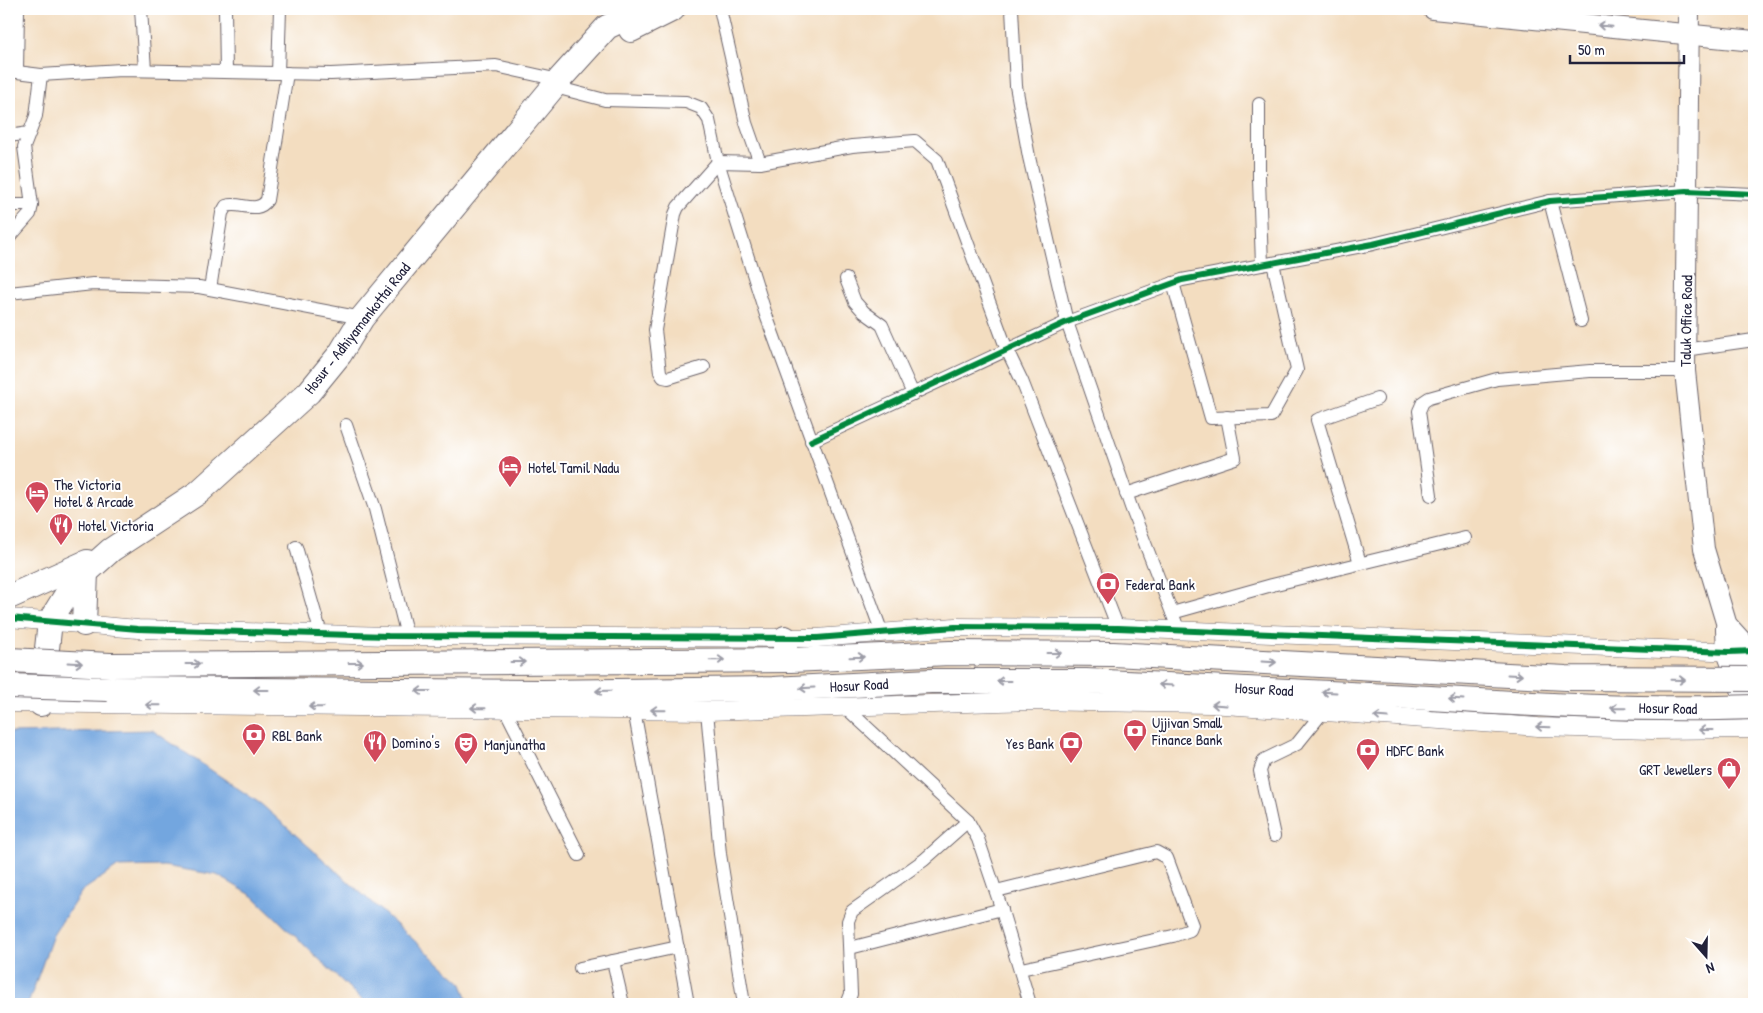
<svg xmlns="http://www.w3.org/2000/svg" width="1763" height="1013" viewBox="0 0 1763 1013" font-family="'Patrick Hand',sans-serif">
<rect width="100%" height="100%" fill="#fff"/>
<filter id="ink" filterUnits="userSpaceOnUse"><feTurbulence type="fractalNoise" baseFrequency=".02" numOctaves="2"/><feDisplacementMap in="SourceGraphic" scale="10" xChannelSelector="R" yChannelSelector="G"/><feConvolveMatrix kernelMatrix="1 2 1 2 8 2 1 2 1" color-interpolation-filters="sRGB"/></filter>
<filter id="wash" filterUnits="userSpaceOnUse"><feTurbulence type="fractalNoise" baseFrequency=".0096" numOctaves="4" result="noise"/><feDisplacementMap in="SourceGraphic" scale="20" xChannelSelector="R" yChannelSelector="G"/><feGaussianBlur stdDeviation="1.12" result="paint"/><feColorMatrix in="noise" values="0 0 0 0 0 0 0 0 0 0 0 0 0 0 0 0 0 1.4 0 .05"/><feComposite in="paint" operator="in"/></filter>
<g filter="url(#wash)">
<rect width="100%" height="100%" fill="#f3ddc0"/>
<polygon fill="#73a6df" stroke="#4a648d" points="152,730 261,804 461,982 470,1004 366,1004 253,896 217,875 164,866 117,867 82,891 53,935 28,1004 9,1004 9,733"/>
</g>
<g filter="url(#ink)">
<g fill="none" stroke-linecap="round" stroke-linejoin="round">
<g stroke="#6b636a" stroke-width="14">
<g id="street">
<polyline points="141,9 145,70"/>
<polyline points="225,9 226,72"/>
<polyline points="720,9 746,123 760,163 852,146 915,141 937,160 1007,350 1022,381 1118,628"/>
<polyline points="1012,9 1016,86 1029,157 1067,322 1131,507 1179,631"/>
<polyline points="9,71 41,75 121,70 331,74 496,66 559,80"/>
<polyline points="17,71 18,9"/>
<polyline points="278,73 280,9"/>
<polyline points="555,87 605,100 686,102 701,108 709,120 718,162 766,315 882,633"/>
<polyline points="1259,104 1259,179 1262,265"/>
<polyline points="9,136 29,133"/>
<polyline points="1550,201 1581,321"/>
<polyline points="9,205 32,205"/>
<polyline points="9,238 30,214 32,205 24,147 36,116 41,75"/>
<polyline points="846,279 855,302 864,312 882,325 913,394"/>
<polyline points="1173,283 1211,418 1271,416 1297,370 1273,263"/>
<path d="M 210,289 L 222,213 L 226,206 C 240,201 257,215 267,200 L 287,73"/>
<polyline points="9,293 93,284 199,287 362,318"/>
<polyline points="1684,350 1754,340"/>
<polyline points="704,367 668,378 663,377 660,372 655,330 675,214 678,207 718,162 760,163"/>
<polyline points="346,425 375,509 407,636"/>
<polyline points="811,441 1067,322 1182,280 1373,244 1550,201 1687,191 1754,194"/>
<polyline points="1126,494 1235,458 1227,417"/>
<polyline points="1431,495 1419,411 1423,402 1429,398 1497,379 1590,371 1685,371"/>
<polyline points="296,547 321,634"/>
<polyline points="1360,563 1317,420 1377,399"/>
<polyline points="1172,613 1272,585 1465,538"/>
<polyline points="844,706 968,821 978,839 998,898 1030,1004"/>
<polyline points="505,709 579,855"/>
<polyline points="634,710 688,1004"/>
<polyline points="707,711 720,854 744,1004"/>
<polyline points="1274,836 1260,771 1264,760 1297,744 1322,713"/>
<polyline points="996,891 1156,852 1167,858 1192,925 1190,930 1173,936 1021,969"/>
<polyline points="850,948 1002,909"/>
<polyline points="613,961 623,1004"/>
<polyline points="580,968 678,947"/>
<polyline points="847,1004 851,994 848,921 852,911 924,860 968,821"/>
</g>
</g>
<g stroke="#6b636a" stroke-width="19">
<g id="secondary">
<polyline points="9,618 138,629 388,636 817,638 955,627 1118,628 1739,652"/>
<polyline points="9,703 707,711 1028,701 1210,704 1538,727 1652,730 1754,729"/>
</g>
</g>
<g stroke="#6b636a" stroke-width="22">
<g id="primary">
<polyline points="1433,9 1754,41"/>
<polyline points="1689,9 1685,371 1704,549 1728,629"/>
</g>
</g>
<g stroke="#6b636a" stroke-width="26">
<g id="highway">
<polyline points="631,30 673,9"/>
<polyline points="9,597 87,562"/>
<polyline points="84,624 86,572"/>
<polyline points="1728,629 1729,652 1754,718"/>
<polyline points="1728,629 1748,651 1754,667"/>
<polyline points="785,660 785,638"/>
<polyline points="110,665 791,660 950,653 1113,654 1432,671"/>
<polyline points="108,689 542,692 773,689 931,681 1086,681 1430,698"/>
<polyline points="41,704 50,621 73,584 111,550 199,492 309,392 340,354 362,318 559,80 607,27 645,9"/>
</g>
</g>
<use href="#street" stroke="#fff" stroke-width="12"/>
<use href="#secondary" stroke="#fff" stroke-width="18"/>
<use href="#primary" stroke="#fff" stroke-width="20"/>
<use href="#highway" stroke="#fff" stroke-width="24"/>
<g stroke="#6b636a" stroke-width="26" stroke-linecap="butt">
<g id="highway-bridge">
<polyline points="9,660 110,665"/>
<polyline points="1432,671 1566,678 1754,679"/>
<polyline points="9,686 108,689"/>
<path d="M 1430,698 C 1538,705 1646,711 1754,707"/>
</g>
</g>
<use href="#highway-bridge" stroke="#fff" stroke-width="24"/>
<g stroke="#fff" stroke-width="9">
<g id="cycleway">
<polyline points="811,441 1067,322 1182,280 1373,244 1550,201 1687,191 1754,194"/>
<polyline points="9,618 138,629 388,636 817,638 955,627 1118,628 1729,652 1754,651"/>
</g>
</g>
<use href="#cycleway" stroke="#00873e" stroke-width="6"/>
</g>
<defs><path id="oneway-shaft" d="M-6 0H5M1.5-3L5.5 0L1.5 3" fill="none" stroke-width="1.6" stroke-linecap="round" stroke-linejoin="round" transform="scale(1.25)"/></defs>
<g stroke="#9c9ca7">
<use href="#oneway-shaft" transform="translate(1605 26) rotate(-174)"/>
<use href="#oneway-shaft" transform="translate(1054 653)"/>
<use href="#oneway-shaft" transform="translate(857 657) rotate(-2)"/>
<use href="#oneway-shaft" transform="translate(717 660) rotate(-1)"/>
<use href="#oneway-shaft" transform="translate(518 662)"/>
<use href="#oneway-shaft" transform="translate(1269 662) rotate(3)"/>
<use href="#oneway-shaft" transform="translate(75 663) rotate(3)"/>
<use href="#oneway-shaft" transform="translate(356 663)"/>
<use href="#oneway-shaft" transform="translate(193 664)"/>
<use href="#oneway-shaft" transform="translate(1515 675) rotate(3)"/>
<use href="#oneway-shaft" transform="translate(1678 680) rotate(1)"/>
<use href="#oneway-shaft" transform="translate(1004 681) rotate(-180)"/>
<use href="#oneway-shaft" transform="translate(1166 685) rotate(-177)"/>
<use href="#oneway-shaft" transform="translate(807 688) rotate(177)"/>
<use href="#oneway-shaft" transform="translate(261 690) rotate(-180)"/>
<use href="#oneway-shaft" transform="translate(423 691) rotate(-180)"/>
<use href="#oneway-shaft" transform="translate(603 691) rotate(179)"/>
<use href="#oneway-shaft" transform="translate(1329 692) rotate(-177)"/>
<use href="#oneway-shaft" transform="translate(1456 699) rotate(-176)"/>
<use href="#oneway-shaft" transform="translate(153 705) rotate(-179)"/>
<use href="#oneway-shaft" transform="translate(1219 705) rotate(-176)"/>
<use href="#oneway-shaft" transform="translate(316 707) rotate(-179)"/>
<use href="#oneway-shaft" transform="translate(478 708) rotate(-179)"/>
<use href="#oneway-shaft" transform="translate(1618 708) rotate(-179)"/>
<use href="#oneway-shaft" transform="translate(658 710) rotate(-179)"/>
<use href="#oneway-shaft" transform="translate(1381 717) rotate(-176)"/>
<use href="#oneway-shaft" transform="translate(1543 727) rotate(-178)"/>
<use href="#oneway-shaft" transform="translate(1706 730) rotate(180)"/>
</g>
</g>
<defs>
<g id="hotel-pin" transform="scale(1.25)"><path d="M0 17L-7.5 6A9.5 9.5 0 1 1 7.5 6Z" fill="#d1495b" stroke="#fff"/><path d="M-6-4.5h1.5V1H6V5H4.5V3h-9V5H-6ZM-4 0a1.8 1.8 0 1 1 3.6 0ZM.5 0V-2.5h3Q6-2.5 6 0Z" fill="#fff"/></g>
<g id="restaurant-pin" transform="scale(1.25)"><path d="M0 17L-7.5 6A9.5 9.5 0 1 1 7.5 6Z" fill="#d1495b" stroke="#fff"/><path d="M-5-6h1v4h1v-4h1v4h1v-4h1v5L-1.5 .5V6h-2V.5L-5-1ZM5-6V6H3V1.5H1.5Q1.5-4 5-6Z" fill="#fff"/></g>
<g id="bank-pin" transform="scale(1.25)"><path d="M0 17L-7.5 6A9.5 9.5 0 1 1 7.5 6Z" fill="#d1495b" stroke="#fff"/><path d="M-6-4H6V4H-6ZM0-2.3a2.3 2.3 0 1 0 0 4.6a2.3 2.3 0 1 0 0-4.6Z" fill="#fff"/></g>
<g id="theatre-pin" transform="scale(1.25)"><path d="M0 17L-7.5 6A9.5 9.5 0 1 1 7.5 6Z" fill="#d1495b" stroke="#fff"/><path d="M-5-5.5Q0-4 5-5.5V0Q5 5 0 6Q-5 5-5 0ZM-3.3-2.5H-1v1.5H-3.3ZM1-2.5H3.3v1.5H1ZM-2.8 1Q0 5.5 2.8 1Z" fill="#fff"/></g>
<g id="shop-pin" transform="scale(1.25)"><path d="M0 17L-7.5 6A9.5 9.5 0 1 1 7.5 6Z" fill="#d1495b" stroke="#fff"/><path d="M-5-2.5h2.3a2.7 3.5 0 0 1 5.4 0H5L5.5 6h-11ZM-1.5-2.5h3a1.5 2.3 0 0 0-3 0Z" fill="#fff"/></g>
</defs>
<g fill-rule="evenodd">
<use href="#hotel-pin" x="510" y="467"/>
<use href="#hotel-pin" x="37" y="493"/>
<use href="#restaurant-pin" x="61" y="525"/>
<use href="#bank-pin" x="1108" y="584"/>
<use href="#bank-pin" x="1135" y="731"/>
<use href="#bank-pin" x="254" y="735"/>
<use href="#restaurant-pin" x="375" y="742"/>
<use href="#bank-pin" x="1071" y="743"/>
<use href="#theatre-pin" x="466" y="744"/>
<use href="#bank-pin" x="1368" y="750"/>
<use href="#shop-pin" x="1729" y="769"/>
</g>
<g text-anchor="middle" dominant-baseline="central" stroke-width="4" stroke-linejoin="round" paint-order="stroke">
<g font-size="15" fill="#22223b" stroke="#fff">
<text transform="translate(1686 321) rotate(-89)">Taluk Office Road</text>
<text transform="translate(357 328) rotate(-52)">Hosur - Adhiyamankottai Road</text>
<text transform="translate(859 685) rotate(-3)">Hosur Road</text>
<text transform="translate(1264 689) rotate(3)">Hosur Road</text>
<text transform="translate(1668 708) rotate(1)">Hosur Road</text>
</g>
<g font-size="15" fill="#22223b" stroke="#fff" text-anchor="start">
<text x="528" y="467">Hotel Tamil Nadu</text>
<text x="54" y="484">The Victoria<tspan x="54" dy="17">Hotel &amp; Arcade</tspan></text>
<text x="78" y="525">Hotel Victoria</text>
<text x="1126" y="584">Federal Bank</text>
<text x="1152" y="722">Ujjivan Small<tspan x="1152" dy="17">Finance Bank</tspan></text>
<text x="272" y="735">RBL Bank</text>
<text x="392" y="742">Domino's</text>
<text x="1054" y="743" text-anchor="end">Yes Bank</text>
<text x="484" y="744">Manjunatha</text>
<text x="1386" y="750">HDFC Bank</text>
<text x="1712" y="769" text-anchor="end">GRT Jewellers</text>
</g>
</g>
<rect width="1763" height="1013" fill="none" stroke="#fff" stroke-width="30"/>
<g transform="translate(1706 956) rotate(160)" stroke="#ffffff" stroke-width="4" paint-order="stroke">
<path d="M0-4L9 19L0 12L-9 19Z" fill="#22223b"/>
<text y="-8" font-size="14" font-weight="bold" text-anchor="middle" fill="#22223b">N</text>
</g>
<path d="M1570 55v8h114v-8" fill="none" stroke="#22223b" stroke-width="2.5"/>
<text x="1578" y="55" font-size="15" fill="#22223b" stroke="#ffffff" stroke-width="4" paint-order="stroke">50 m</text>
</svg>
